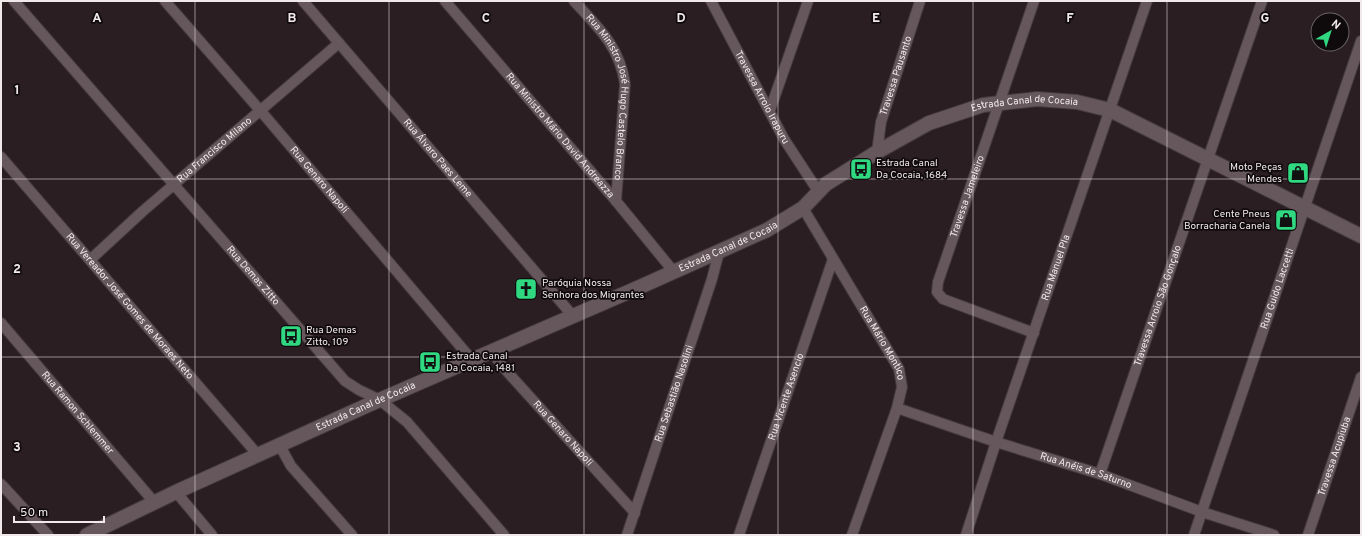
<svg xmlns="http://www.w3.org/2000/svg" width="1362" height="536" viewBox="0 0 1362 536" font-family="Overpass,sans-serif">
<rect width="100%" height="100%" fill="#2a1e22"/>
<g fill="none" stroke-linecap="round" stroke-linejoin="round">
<g stroke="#44393d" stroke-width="12">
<g id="minor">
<path id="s1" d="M 14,1 L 345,381 L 359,390 L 380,400 L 407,422 L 504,535"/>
<path id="s2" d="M 165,1 L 265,116 L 472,360"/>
<path id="s3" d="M 303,1 L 573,316"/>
<path id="s4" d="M 445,1 L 616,201 L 674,272"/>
<path id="s5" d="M 574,1 C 598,27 620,47 625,84 L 616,201"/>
<path id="s6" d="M 711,1 L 784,139 L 818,191"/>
<polyline points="770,110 808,1"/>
<path id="s7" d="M 877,152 L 881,122 L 920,1"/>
<path id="s8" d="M 1,157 L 258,455"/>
<path id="s9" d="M 803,208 L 899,369 L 902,387 L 897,408 L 852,535"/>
<path id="s10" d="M 90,260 L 143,211 L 339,43"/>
<path id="s11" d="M 1,323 L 154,502"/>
<path id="s12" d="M 1034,333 L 943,299 L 937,292 L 938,282 L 1034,1"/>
<path id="s13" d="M 492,352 L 502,366 L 635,513"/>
<path id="s14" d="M 897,408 L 996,442 L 1100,474 L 1202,512 L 1274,535"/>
<polyline points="280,446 291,466 352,535"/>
<path id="s15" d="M 1100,474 L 1262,1"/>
<polyline points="1,484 48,535"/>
<polyline points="176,492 212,535"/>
<path id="s16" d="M 627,535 L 712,279 L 719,252"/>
<path id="s17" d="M 739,535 L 833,259"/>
<path id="s18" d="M 966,535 L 996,442 L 1147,1"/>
<path id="s19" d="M 1194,535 L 1361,41"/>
<path id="s20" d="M 1308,535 L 1361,377"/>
</g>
</g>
<g stroke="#44393d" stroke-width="16">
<g id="secondary">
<path id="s21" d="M 87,535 L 176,492 L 368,405 L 633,290 L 767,230 L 803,208 L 826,184 L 877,152 L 929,123 L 983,105 L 1037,99 L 1077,102 L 1110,110 L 1361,236"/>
</g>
</g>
<use href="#minor" stroke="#65575b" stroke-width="10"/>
<use href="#secondary" stroke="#65575b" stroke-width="14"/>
</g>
<path fill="none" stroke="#f1e8ea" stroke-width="1" stroke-opacity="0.55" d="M 195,1 L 195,535M 389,1 L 389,535M 584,1 L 584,535M 778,1 L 778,535M 973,1 L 973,535M 1167,1 L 1167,535M 1,179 L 1361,179M 1,357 L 1361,357"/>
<defs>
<g id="bus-square" transform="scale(1.15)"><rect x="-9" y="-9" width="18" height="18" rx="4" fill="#31d882" stroke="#0f0a0c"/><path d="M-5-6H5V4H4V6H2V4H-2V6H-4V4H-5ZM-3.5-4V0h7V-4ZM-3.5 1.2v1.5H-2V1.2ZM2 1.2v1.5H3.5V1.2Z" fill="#111"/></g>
<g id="shop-square" transform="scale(1.15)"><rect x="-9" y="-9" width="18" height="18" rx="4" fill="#31d882" stroke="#0f0a0c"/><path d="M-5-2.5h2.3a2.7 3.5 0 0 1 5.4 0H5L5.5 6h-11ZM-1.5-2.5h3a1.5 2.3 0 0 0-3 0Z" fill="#111"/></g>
<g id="church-square" transform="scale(1.15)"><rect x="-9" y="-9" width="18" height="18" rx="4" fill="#31d882" stroke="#0f0a0c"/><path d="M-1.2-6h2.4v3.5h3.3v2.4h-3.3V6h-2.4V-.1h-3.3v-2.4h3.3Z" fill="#111"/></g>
</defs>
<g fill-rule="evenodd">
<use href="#bus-square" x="861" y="169"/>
<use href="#shop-square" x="1298" y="173"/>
<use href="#shop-square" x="1286" y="220"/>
<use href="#church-square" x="526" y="289"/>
<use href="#bus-square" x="291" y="336"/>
<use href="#bus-square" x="430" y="362"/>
</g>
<g text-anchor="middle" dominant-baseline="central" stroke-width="3.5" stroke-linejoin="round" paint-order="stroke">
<g font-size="10" fill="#f1e8ea" stroke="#0f0a0c">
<text stroke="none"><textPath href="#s7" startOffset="79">Travessa Pausanto</textPath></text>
<text stroke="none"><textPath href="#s6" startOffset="109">Travessa Arroio Irapuru</textPath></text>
<text stroke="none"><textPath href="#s5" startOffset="108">Rua Ministro José Hugo Castelo Branco</textPath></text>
<text stroke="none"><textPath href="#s21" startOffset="1039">Estrada Canal de Cocaia</textPath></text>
<text stroke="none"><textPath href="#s4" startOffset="177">Rua Ministro Mário David Andreazza</textPath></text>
<text stroke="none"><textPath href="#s10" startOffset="166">Rua Francisco Milano</textPath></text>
<text stroke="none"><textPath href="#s3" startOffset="207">Rua Álvaro Paes Leme</textPath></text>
<text stroke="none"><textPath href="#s2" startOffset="236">Rua Genaro Napoli</textPath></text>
<text stroke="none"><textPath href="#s12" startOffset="207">Travessa Jameleiro</textPath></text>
<text stroke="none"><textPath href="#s21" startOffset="703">Estrada Canal de Cocaia</textPath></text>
<text stroke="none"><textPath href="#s18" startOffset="282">Rua Manuel Pla</textPath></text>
<text stroke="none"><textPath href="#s1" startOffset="364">Rua Demas Zitto</textPath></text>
<text stroke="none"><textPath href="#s19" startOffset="260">Rua Guido Laccetti</textPath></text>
<text stroke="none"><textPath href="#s15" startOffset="178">Travessa Arroio São Gonçalo</textPath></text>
<text stroke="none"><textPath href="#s8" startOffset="197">Rua Vereador José Gomes de Moraes Neto</textPath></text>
<text stroke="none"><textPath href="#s9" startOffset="157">Rua Mário Montico</textPath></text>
<text stroke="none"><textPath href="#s16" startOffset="149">Rua Sebastião Nasolini</textPath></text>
<text stroke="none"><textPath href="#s17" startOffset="146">Rua Vicente Asencio</textPath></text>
<text stroke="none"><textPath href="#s21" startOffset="307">Estrada Canal de Cocaia</textPath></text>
<text stroke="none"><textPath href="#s11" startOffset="118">Rua Ramon Schlemmer</textPath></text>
<text stroke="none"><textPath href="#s13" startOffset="108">Rua Genaro Napoli</textPath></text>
<text stroke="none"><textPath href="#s20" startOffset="83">Travessa Acupiuba</textPath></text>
<text stroke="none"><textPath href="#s14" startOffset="199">Rua Anéis de Saturno</textPath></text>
</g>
<g font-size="10" fill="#f1e8ea" stroke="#0f0a0c" text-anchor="start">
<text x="876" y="163">Estrada Canal<tspan x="876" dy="12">Da Cocaia, 1684</tspan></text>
<text x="1282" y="167" text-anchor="end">Moto Peças<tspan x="1282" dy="12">Mendes</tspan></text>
<text x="1270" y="214" text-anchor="end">Cente Pneus<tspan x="1270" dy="12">Borracharia Canela</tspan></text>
<text x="542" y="283">Paróquia Nossa<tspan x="542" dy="12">Senhora dos Migrantes</tspan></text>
<text x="306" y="330">Rua Demas<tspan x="306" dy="12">Zitto, 109</tspan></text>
<text x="446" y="356">Estrada Canal<tspan x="446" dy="12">Da Cocaia, 1481</tspan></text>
</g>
</g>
<g font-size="13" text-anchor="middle" font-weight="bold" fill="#f1e8ea" stroke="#0f0a0c" stroke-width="3.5" stroke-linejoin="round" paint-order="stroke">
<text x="97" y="22">A</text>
<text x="292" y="22">B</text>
<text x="486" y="22">C</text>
<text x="681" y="22">D</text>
<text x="876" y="22">E</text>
<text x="1070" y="22">F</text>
<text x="1265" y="22">G</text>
<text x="17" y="94">1</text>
<text x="17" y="273">2</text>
<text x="17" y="451">3</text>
</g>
<rect width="1362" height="536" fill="none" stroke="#f1e8ea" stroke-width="4"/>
<g transform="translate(1330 32) rotate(39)"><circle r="19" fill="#0f0a0c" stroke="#696365"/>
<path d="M0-3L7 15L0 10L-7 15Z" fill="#31d882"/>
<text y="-6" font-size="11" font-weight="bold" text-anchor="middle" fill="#f1e8ea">N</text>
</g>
<path d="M14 516v6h90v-6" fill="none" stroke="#f1e8ea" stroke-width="2"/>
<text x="20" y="516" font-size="12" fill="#f1e8ea" stroke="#0f0a0c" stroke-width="3" paint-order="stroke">50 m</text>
</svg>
